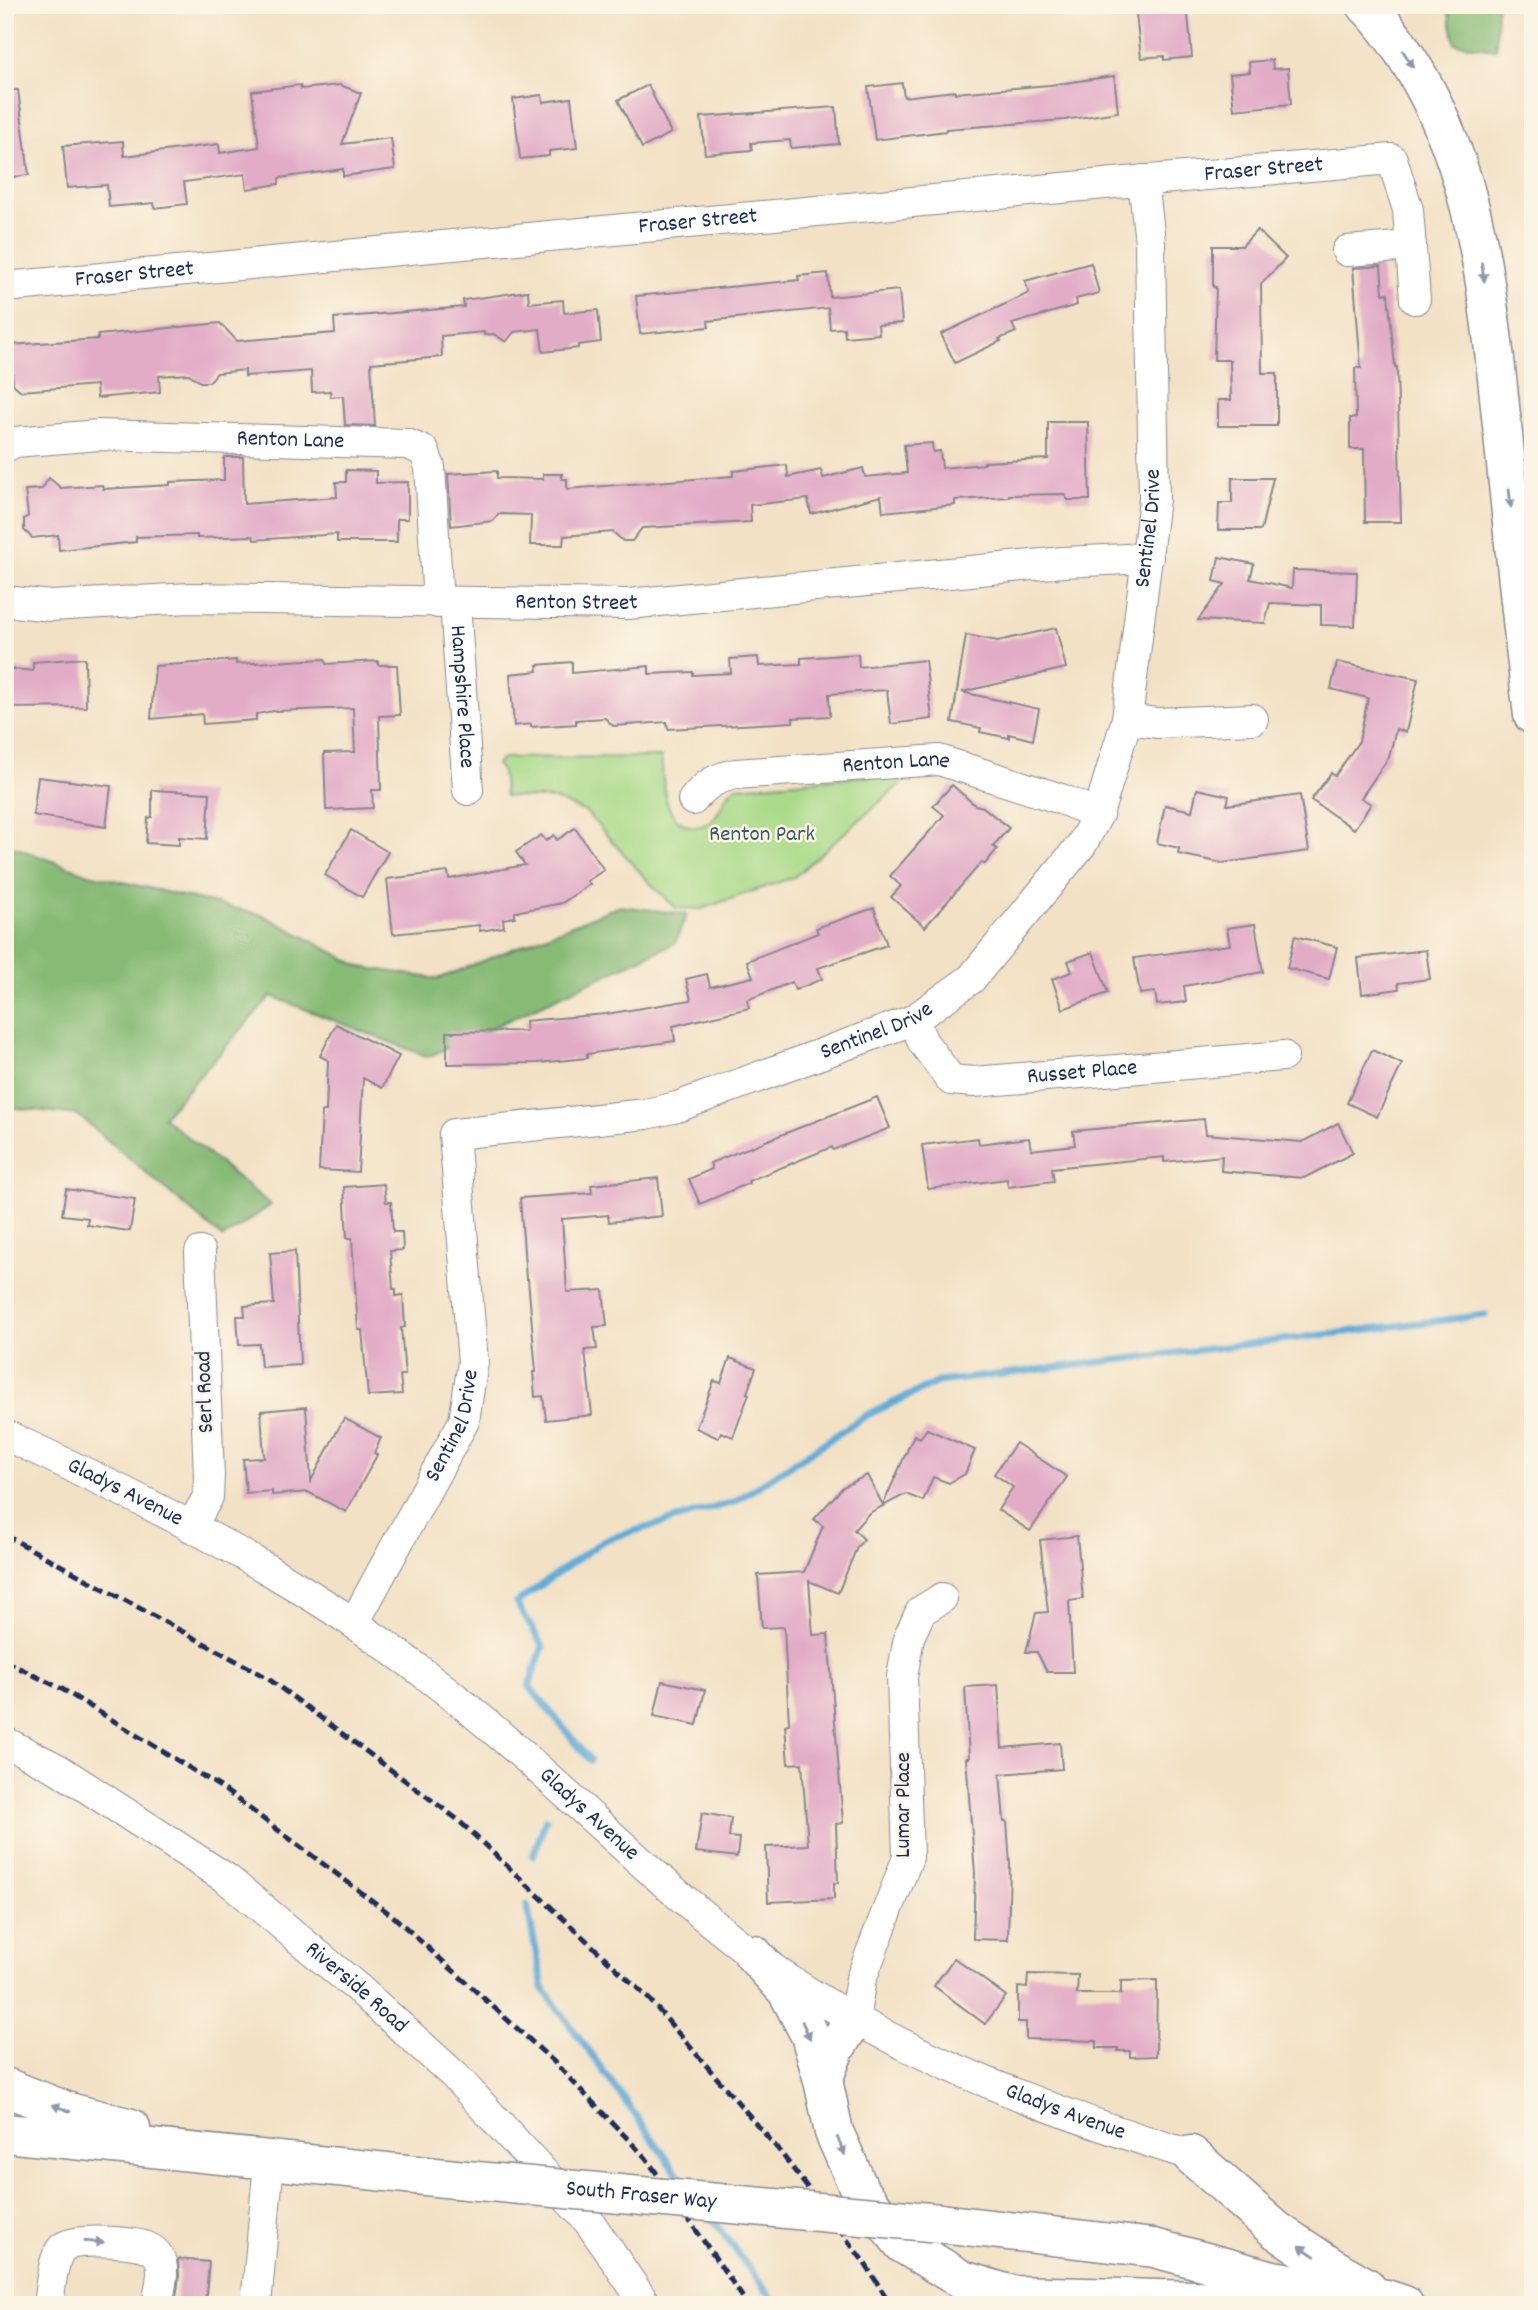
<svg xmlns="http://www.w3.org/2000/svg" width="1538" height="2310" viewBox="0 0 1538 2310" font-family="Dekko,sans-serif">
<rect width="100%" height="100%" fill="#fcf5e5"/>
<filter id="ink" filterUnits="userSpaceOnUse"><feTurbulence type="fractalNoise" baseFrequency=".0143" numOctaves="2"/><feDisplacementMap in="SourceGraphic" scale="14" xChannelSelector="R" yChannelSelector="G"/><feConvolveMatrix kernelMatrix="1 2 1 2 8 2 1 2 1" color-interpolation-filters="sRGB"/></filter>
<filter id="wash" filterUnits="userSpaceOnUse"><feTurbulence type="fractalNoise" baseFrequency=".00686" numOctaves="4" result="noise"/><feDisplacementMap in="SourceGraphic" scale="28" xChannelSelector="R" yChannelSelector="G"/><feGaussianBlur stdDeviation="1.57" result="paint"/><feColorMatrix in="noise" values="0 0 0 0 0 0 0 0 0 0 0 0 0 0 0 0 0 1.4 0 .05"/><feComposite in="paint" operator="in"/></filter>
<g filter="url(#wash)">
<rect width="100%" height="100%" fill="#f2e1c4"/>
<path fill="#a9da88" stroke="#628473" stroke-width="2" d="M 661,757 C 664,782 661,818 690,826 C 697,828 705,825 711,821 C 723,811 722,796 736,787 L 914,772 L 794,877 L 701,909 L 676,908 L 649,882 L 586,812 L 554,799 L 505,796 L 502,772 L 496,764 L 504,758 Z"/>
<g fill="#86ba74" stroke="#507469" stroke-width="2">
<polygon points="1447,5 1497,5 1496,49 1455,43"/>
<polygon points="5,844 89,874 263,915 361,967 438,979 619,906 687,914 675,943 428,1057 271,996 163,1117 271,1205 223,1238 78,1115 8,1107 5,1114"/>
</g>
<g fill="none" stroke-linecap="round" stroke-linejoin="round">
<g stroke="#60acd9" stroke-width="7">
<polyline points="590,1760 529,1686 543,1646 516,1603 604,1540 734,1502 867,1415 938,1382 1485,1315"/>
<polyline points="533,1856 546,1819"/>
<polyline points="527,1905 543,1988 688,2188"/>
<polyline points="708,2214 777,2305"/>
</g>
</g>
<g id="blocks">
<g fill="#e2acc7">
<polygon points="1135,5 1187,5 1192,57 1164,60 1164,56 1141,58"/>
<polygon points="1272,60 1273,69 1288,68 1291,104 1234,110 1230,74 1250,72 1249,62"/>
<polygon points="1114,76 1118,112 1064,120 946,129 946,131 875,140 868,87 902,83 904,97 954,91 955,93 1050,85"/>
<polygon points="300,85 301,89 340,85 361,93 342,144 391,138 395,169 343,176 343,169 279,178 279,184 247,189 245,174 184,182 187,204 155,208 154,203 109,207 107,185 67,188 63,146 123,141 124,156 219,144 220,153 259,147 252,91"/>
<polygon points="648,85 671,133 642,148 618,100"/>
<polygon points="5,90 18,90 29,175 5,178"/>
<polygon points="542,95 543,102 571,98 577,148 549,151 549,156 520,159 513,99"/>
<polygon points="836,107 839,144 791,148 790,140 751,143 752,150 705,154 701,117"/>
<polygon points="1257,230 1286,258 1261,284 1262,373 1277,373 1277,426 1218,426 1218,400 1231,400 1230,360 1214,360 1216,287 1213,287 1213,246 1242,246"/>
<polygon points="1091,263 1099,293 1076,299 1077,305 1012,324 1016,332 999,339 1001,341 955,363 941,334 1029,293 1025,281"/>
<polygon points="1381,266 1383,294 1388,293 1395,367 1397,367 1401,522 1365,522 1364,449 1350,449 1350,418 1356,418 1355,368 1361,368 1353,268"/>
<polygon points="828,273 830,297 899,290 902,323 878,325 879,334 845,337 844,328 830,329 828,308 708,321 709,327 640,334 636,296 799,280 798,276"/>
<polygon points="528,291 529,303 563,300 564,313 598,310 601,342 578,345 578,348 543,352 540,329 514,332 506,342 494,334 484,335 484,332 441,336 442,357 371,363 375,426 345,425 343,396 331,397 330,391 312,392 311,371 245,376 245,370 217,373 209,382 200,382 189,374 159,376 160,392 97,398 96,385 21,391 13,384 10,345 98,339 98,335 220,323 237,341 335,333 334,318 464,307 463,300"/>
<polygon points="1048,422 1088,422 1090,500 1068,500 1064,494 1009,495 1009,497 955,500 955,505 883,512 881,496 811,514 808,499 750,505 751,522 642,528 632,541 623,541 613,532 564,536 563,545 530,545 531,515 498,514 493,521 451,526 448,474 497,471 497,478 543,479 543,474 562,474 562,479 567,479 567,489 733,476 733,471 787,465 788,477 821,470 823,478 863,468 865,477 907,473 904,445 932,443 933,452 940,451 942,468 984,464 984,462 1048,459"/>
<polygon points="224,457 243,457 244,504 337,497 336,482 346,482 346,470 376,471 376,483 408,482 408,519 397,519 397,542 337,542 337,534 254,540 253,536 197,538 197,535 136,537 136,542 59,550 58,535 32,538 24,530 24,519 28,516 25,490 42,489 49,478 61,488 102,485 103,489 170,485 170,482 224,480"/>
<polygon points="1232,478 1273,478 1261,530 1218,530 1219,503 1232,503"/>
<polygon points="1219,557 1254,564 1250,579 1292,588 1293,570 1357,572 1355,626 1321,625 1321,605 1270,603 1265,623 1198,620 1225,584 1214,581"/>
<polygon points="1056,628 1066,668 962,692 1039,709 1033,740 1009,734 1009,738 980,732 981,728 952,722 966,635 998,641"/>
<polygon points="858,654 859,667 925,660 932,719 891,724 887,690 829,694 830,716 793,718 793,722 668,729 667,722 613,726 605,718 576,720 576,724 531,727 531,724 514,726 510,674 538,671 537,665 572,662 572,673 649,666 649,674 693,672 693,675 731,673 730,659 758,657 759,666 801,664 801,658"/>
<polygon points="85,658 86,707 5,708 5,668 33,671 33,662"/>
<polygon points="325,659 326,664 378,661 378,665 397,665 400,715 379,716 381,790 372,790 373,808 326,810 324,753 355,752 353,708 274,711 256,714 256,720 203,724 202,714 151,719 155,666 236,660 236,664"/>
<polygon points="1337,662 1418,679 1406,732 1396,729 1389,757 1361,798 1371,804 1354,829 1311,800 1331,773 1335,776 1359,741 1368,698 1331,689"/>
<polygon points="38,777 111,786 106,827 33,815"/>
<polygon points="952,785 975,805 983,807 1009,828 993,846 997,849 985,864 981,863 925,927 891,897 901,886 890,876 944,815 933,806"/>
<polygon points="1197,789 1229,796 1227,805 1300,795 1309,851 1222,863 1178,854 1179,848 1157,843 1165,805 1192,811"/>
<polygon points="152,790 210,793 207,839 179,837 179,845 146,843 148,818 152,817"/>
<polygon points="575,828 604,870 587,881 590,884 562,903 515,912 515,917 503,919 504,927 480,931 479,925 393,934 387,879 448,872 449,879 525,865 516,852 541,835 546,841 554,835 557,840"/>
<polygon points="351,830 388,852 362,897 325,875"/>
<polygon points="874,908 887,945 818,968 822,979 795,990 792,982 747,1000 749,1008 673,1026 675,1041 587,1054 587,1058 538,1063 447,1064 447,1032 526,1031 525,1021 606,1014 691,1000 686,979 707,974 710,987 753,977 747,961 818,933 816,928"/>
<polygon points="1255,924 1263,972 1184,986 1186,1002 1157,1005 1155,992 1140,994 1134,958 1230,945 1227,928"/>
<polygon points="1295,936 1337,947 1329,979 1287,968"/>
<polygon points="1426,950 1430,979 1398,983 1399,989 1362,994 1358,958"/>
<polygon points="1093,952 1108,993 1063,1009 1052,979 1072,972 1068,961"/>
<polygon points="336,1024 399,1056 382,1088 363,1078 358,1172 319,1170 322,1111 326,1111 328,1060 320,1056"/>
<polygon points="1372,1050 1402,1064 1377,1117 1347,1103"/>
<polygon points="877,1097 890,1128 833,1150 832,1147 748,1181 749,1183 700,1204 689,1179 712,1169 710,1163"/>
<polygon points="1204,1119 1206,1134 1302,1142 1338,1123 1353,1153 1304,1178 1221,1171 1222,1156 1164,1162 1164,1157 1052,1168 1054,1181 1008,1187 1007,1179 928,1189 922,1145 978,1138 979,1144 1029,1138 1031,1150 1075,1145 1073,1131"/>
<polygon points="658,1178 662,1216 609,1222 608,1215 562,1219 567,1292 603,1290 607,1326 594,1327 597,1349 585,1350 592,1415 546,1420 543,1396 535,1397 533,1372 536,1372 528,1279 526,1279 520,1198 592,1193 591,1185"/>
<polygon points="384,1184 386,1202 391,1202 393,1232 402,1232 403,1250 390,1251 393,1289 396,1289 396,1296 403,1295 405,1327 401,1328 405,1375 400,1375 402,1394 368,1396 362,1330 358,1330 352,1238 347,1238 344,1187"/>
<polygon points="66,1189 135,1199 130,1231 87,1225 88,1218 62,1215"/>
<polygon points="295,1251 300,1365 261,1367 259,1344 239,1345 237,1316 245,1316 244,1306 274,1304 270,1253"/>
<polygon points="730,1358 756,1368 747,1393 749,1394 733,1437 721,1432 718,1438 696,1428 714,1381 721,1383"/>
<polygon points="306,1407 311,1481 344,1418 381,1438 374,1453 377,1455 346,1512 308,1492 272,1495 272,1491 246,1493 243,1459 264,1458 261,1411"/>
<polygon points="927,1429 975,1450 965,1474 949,1483 933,1477 923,1501 906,1494 869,1513 854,1530 864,1539 857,1547 838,1593 809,1581 813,1635 828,1634 843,1823 836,1824 838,1883 834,1883 834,1899 768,1902 766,1847 808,1845 802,1763 788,1764 785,1725 789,1724 784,1627 762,1628 758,1575 804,1572 823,1526 814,1519 843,1487 867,1475 883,1505 914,1435 920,1438"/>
<polygon points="1016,1443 1067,1477 1030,1531 998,1510 1013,1487 994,1474"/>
<polygon points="1077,1536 1083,1599 1069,1601 1073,1672 1047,1672 1037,1652 1026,1652 1036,1613 1048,1612 1040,1540"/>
<polygon points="662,1681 705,1690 697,1725 654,1716"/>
<polygon points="998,1685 1002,1748 1060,1743 1062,1769 1000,1774 1004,1821 1007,1821 1010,1864 1008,1940 973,1939 975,1873 966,1758 969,1758 965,1687"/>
<polygon points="702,1813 731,1818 729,1837 739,1838 737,1857 696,1852"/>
<polygon points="954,1958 1006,1996 985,2024 934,1986"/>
<polygon points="1028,1974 1078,1975 1077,1994 1121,1994 1121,1981 1157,1980 1156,2056 1130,2057 1130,2051 1118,2051 1118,2048 1097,2048 1097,2041 1026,2039 1026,2022 1018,2022 1018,1987 1027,1988"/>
<polygon points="178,2259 209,2262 205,2305 175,2305 179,2276"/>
</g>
</g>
</g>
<g filter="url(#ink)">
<use href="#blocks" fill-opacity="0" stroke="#868891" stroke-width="2"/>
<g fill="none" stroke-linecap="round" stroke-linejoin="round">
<g stroke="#868891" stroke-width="32">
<g id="minor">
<polyline points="1347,251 1411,246"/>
<path id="s1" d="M 5,287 L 1115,183 L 1392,159 L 1408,210 L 1415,299"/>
<path id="s2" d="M 5,447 L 15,442 L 99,435 L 407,444 L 424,451 L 430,467 L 438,603"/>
<path id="s3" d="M 5,601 L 51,606 L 190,598 L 628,604 L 1063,562 L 1148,558"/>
<path id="s4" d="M 455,603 L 468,790"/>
<polyline points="1127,719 1157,723 1253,719"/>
<path id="s5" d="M 693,800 C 705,784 717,778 735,774 L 939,760 L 1061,799 L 1098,814"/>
<path id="s6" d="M 913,1020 L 923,1042 L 951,1080 L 974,1082 L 1283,1056"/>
<path id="s7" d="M 5,1435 C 151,1502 298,1577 426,1675 C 540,1761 637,1868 752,1954 C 876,2046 1044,2110 1191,2155"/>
<polyline points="191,1527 208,1497 209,1476 200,1252"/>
<path id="s8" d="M 354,1623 L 464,1421 L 473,1362 L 454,1134 L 646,1114 L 677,1107 L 913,1020 L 971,979 L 1082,844 L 1098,814 L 1127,719 L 1154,499 L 1150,242 L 1143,180"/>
<path id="s9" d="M 5,1742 L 58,1769 L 227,1879 L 360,1990 L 455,2076 L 590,2223 L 646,2305"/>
<polyline points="854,2019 861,1979 908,1857 902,1677 909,1637 921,1611 942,1598"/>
<path d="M 48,2305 C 50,2291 53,2257 62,2248 C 73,2237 132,2242 147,2247 C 152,2249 156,2252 159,2257 C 166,2270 159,2291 157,2305"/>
<polyline points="256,2305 269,2162"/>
</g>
</g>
<g stroke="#868891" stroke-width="41">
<g id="major">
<polyline points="753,1954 787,1991 810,2035 823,2080 834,2132 860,2191 903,2244 962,2280 1012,2295 1268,2302 1279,2305"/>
<polyline points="823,2080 835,2049 854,2019"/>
<polyline points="5,2087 69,2112 131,2128"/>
<polyline points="5,2133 455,2179"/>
<polyline points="1191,2155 1276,2230 1333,2268 1366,2287"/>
<polyline points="940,2223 1154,2248 1273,2280 1386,2299 1404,2305"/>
</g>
</g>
<g stroke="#868891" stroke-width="41">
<path id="highway" d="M 1366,5 C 1385,24 1400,46 1414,69 C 1479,176 1489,303 1502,425 C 1512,522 1521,619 1533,715"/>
</g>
<use href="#minor" stroke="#fff" stroke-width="30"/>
<use href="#major" stroke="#fff" stroke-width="38"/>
<use href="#highway" stroke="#fff" stroke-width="38"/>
<g stroke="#1b2f5e" stroke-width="5" stroke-dasharray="10 5" stroke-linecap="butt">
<polyline points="5,1535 266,1677 457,1819 650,2000 778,2149 864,2262 891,2305"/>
<polyline points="5,1661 62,1689 222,1788 394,1917 553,2061 646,2158 748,2305"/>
</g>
<g stroke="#868891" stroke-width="41" stroke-linecap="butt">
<g id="major-bridge">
<path id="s10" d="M 455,2179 L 940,2223"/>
</g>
</g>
<use href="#major-bridge" stroke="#fff" stroke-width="38"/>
</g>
<defs><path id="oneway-solid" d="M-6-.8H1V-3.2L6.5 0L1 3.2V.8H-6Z" transform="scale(1.75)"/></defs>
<g fill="#8d97ae">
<use href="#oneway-solid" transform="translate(1408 59) rotate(58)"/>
<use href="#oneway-solid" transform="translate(1483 272) rotate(81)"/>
<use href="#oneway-solid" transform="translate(1510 498) rotate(84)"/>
<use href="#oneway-solid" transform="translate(806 2030) rotate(65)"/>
<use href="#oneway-solid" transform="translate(61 2108) rotate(-159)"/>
<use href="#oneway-solid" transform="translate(841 2146) rotate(67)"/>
<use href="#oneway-solid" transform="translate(94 2242) rotate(4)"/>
<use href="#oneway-solid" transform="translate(1307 2251) rotate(-146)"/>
</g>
</g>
<g text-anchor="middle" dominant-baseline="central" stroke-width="5" stroke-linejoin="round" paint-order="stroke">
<g font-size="23" fill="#1b2f5e" stroke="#fcf5e5">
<text stroke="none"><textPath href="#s1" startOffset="1264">Fraser Street</textPath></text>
<text stroke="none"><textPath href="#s1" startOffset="696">Fraser Street</textPath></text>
<text stroke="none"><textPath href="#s1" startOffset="130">Fraser Street</textPath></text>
<text stroke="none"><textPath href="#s2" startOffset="287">Renton Lane</textPath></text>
<text stroke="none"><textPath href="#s8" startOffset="1566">Sentinel Drive</textPath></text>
<text stroke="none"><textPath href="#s3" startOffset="572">Renton Street</textPath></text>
<text stroke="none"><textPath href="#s4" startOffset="94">Hampshire Place</textPath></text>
<text stroke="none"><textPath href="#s5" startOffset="212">Renton Lane</textPath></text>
<text stroke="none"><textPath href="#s8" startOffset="957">Sentinel Drive</textPath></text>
<text stroke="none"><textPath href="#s6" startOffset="203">Russet Place</textPath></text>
<text transform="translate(206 1392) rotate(-92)">Serl Road</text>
<text stroke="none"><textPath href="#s8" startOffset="222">Sentinel Drive</textPath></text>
<text stroke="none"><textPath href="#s7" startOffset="133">Gladys Avenue</textPath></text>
<text transform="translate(904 1805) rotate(-90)">Lumar Place</text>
<text stroke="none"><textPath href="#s7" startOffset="700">Gladys Avenue</textPath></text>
<text stroke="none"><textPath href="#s9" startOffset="430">Riverside Road</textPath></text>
<text stroke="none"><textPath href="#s7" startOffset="1267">Gladys Avenue</textPath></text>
<text stroke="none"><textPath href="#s10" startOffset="187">South Fraser Way</textPath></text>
</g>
<g font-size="23" fill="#3e5a68" stroke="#fcf5e5">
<text x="762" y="835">Renton Park</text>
</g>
</g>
<rect width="1538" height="2310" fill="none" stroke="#fcf5e5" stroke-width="28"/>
</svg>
